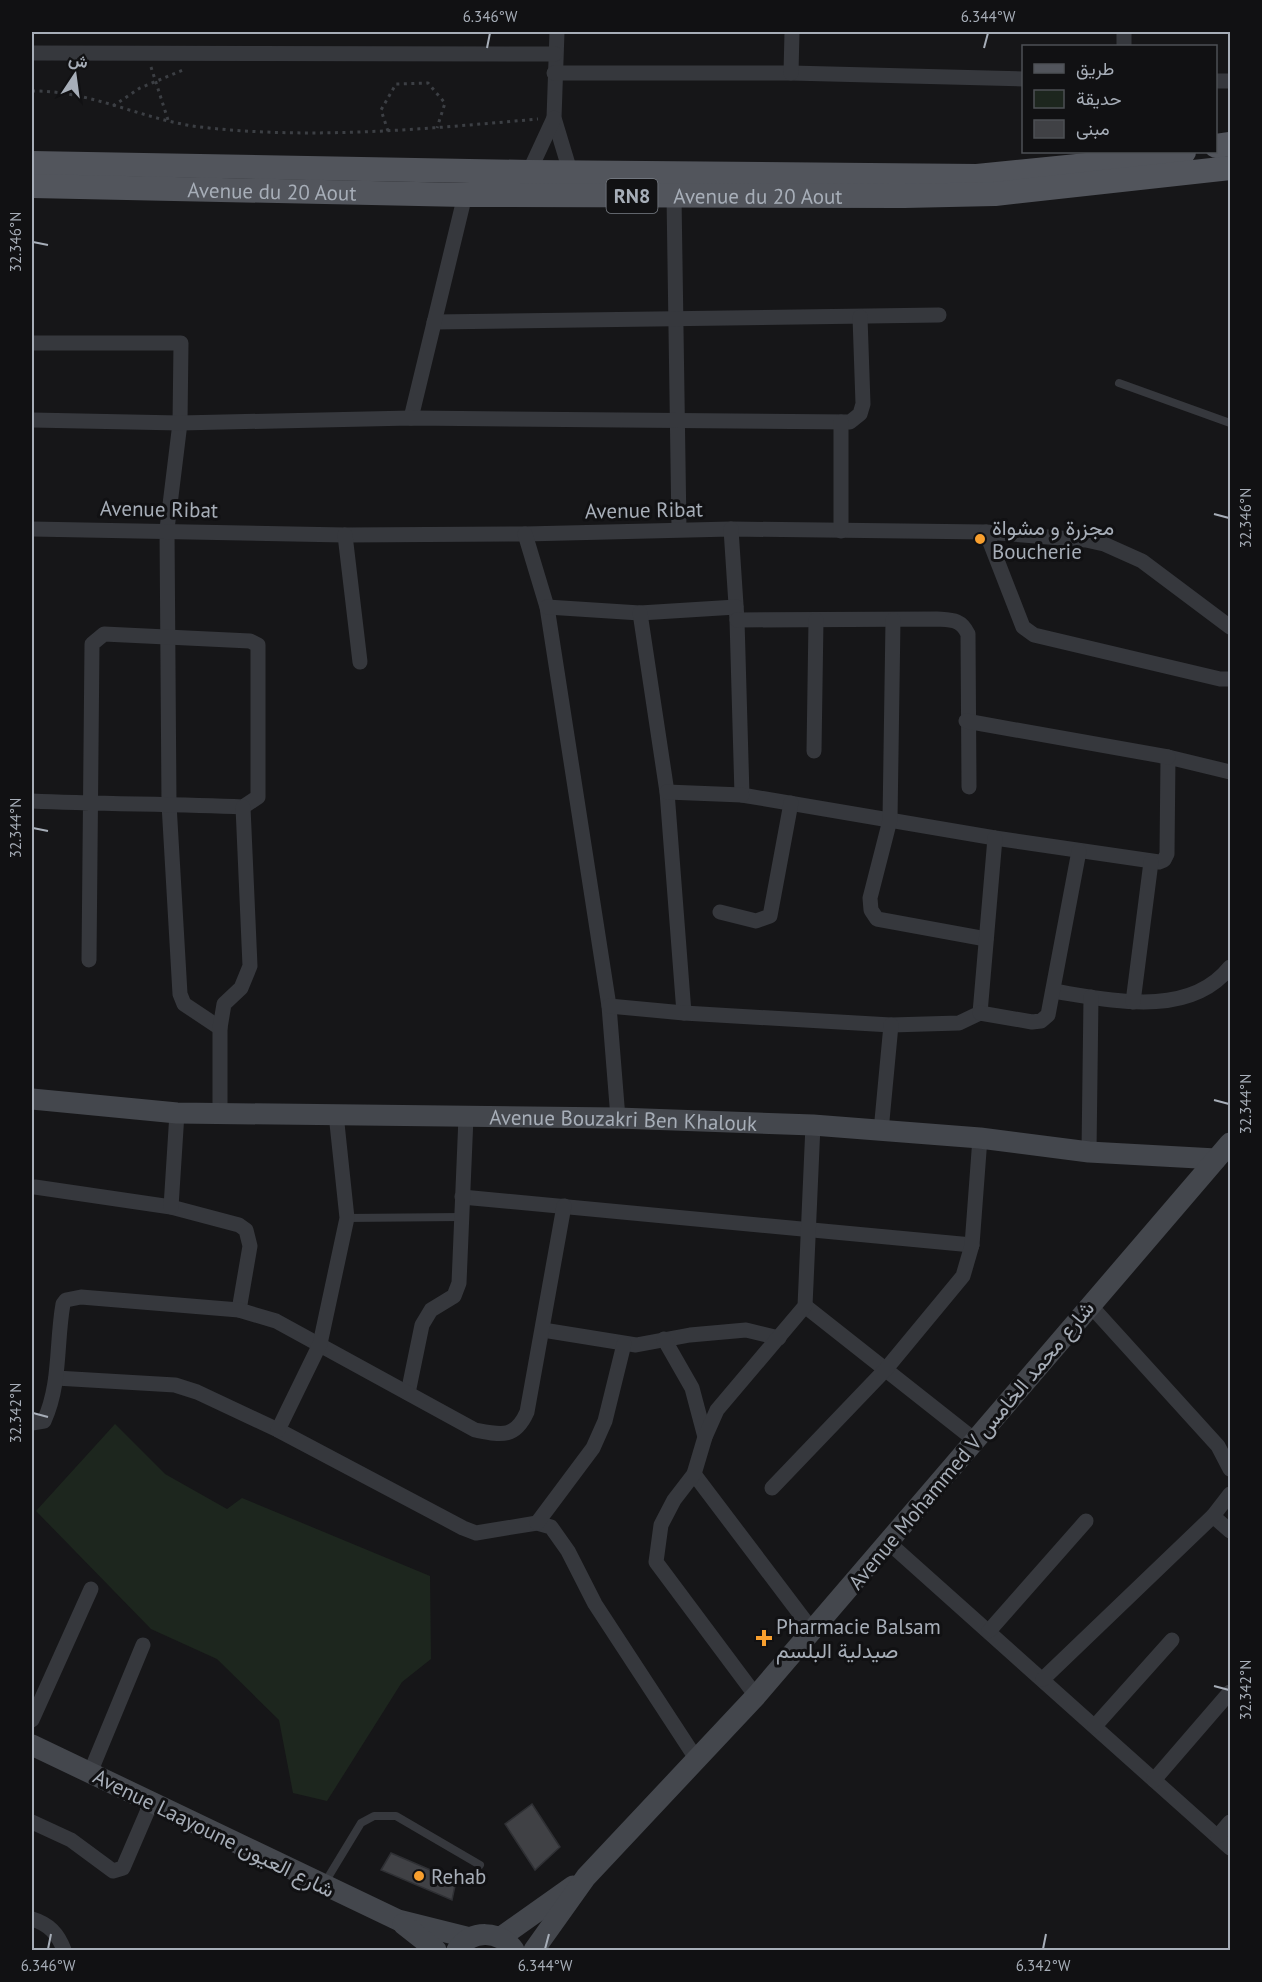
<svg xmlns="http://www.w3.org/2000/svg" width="1262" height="1982" viewBox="0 0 1262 1982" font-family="'PT Sans',Vazirmatn,sans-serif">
<rect width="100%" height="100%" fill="#161618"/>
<polygon fill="#1d261e" points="115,1424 165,1474 227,1509 242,1498 430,1576 431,1659 402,1682 327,1801 293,1793 279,1720 217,1659 151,1629 36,1511"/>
<g fill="#404145" stroke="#2f3034" stroke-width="1.5">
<polygon points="532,1804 560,1847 535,1870 505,1824"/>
<polygon points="391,1853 456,1881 452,1900 381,1870"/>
</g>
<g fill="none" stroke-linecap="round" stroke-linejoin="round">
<g stroke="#3c3f44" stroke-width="3" stroke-dasharray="3 4.5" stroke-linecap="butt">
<polyline points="151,67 169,123"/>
<path d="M 32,91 C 90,90 143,120 200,127 C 312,140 426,129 538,119"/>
<polyline points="113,106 140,88 183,70"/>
<polyline points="388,131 381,110 396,84 428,83 445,103 437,128"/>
</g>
<g stroke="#36383d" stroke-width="8">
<polyline points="1119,383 1230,423"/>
<polyline points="347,1218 461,1217"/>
<polyline points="324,1884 361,1823 374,1816 396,1816 480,1865"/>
</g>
<g stroke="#36383d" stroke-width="15">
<polyline points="557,32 554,118 570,171"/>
<polyline points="1124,46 1124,32"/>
<polyline points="32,53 555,54"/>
<polyline points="554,73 791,73 1024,79"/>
<polyline points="791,73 792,32"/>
<polyline points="1216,81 1230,81"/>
<polyline points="529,172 554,118"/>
<polyline points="674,196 679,529"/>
<polyline points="434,322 939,315"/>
<polyline points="32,343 181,343 180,423 167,529 169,804 180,994 184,1004 220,1028"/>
<polyline points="411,418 465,195"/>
<polyline points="32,420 180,423 411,418 850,422 860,414 863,404 860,317"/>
<polyline points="32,529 345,535 525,534 731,529 986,532 1086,540 1104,544 1142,561 1230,627"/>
<polyline points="731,529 737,620 742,795 995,838 1159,862 1164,860 1167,854 1168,757 1230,772"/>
<polyline points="841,531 841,422"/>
<polyline points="986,532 1023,627 1034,635 1220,679 1230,679"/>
<polyline points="525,534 547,607 609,1006 618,1118"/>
<polyline points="345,535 360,662"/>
<polyline points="547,607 640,613 736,607"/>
<polyline points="640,613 667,792 684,1013"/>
<path d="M 737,620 L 937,619 C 952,620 961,619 968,634 L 969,787"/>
<polyline points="893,620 890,820 870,898 871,910 877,919 986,939"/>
<polyline points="966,721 1168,757"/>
<polyline points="814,751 816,620"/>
<polyline points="667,792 742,795"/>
<path d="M 32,801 C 102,804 172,804 243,807 L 258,797 L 258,645 L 250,641 L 104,634 L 92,644 L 89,960"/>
<polyline points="720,912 756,921 770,916 791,803"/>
<path d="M 1053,991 C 1110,1000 1189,1019 1230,967"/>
<polyline points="1133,1002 1151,862"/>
<polyline points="609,1006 684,1013 891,1025 959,1023 980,1013 995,838"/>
<polyline points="980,1013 1032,1022 1041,1021 1048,1015 1079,851"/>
<polyline points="220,1112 220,1028 224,1004 241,988 250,966 243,807"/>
<polyline points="881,1131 891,1025"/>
<polyline points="1089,1152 1091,997"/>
<polyline points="35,1187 171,1207 239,1225 246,1230 250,1246 239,1310"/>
<polyline points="462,1197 972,1245"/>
<polyline points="171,1207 177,1113"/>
<polyline points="1090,1305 1218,1446 1230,1469"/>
<polyline points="805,1306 976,1441"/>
<polyline points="543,1330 636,1345 690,1335 746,1330 779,1338"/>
<polyline points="664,1339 692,1388 705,1437"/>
<polyline points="56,1378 175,1385 197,1392 278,1430 463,1528 476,1533 537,1523 551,1527 568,1551 595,1604 697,1760"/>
<polyline points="408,1393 422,1325 431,1310 454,1296 459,1283 466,1117"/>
<path d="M 32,1423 L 44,1421 C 61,1384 56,1343 63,1304 L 66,1300 L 81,1297 L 239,1310 L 276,1321 L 475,1430 C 501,1435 515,1439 527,1412 L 564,1206"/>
<polyline points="278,1430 320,1344 347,1218 336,1114"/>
<polyline points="694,1474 812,1630"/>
<polyline points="772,1488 886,1369 963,1276 972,1245 980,1138"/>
<polyline points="1213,1516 1230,1531"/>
<polyline points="537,1523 593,1448 605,1421 624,1344"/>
<polyline points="889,1543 1230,1848"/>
<polyline points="989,1631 1086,1521"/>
<polyline points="1043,1679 1213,1516 1230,1494"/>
<polyline points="756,1696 656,1562 661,1525 674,1500 694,1474 705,1437 717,1410 805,1306 813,1125"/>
<polyline points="32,1720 91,1589"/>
<polyline points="1095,1726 1172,1640"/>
<polyline points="90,1773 143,1645"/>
<polyline points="1154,1780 1230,1692"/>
<polyline points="32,1822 71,1840 113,1871 123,1868 151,1803"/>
<polyline points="1218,1836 1230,1822"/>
<path d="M 32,1919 C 49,1924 58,1934 64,1950"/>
</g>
<g stroke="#44474d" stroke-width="21">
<path id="s1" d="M 32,1099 L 177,1113 L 618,1118 L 813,1125 L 980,1138 L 1089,1152 L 1216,1159"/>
<polyline points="32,1745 398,1920 470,1938"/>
<polyline points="403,1924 436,1950"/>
<polyline points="501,1937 573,1886"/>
<path d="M 457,1950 C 472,1929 499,1930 514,1950"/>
<polyline points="534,1950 586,1877 756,1696 1230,1143"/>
</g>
<g stroke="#52555c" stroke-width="24">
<polyline points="1216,146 1230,144"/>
<polyline points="32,163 529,172 977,176 1127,161 1184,152"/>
<path id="s2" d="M 32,186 L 465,195 L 904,196 L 995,194 L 1230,168"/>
</g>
</g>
<path fill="none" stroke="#a7aeb8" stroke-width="2" d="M 487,48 L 490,33M 984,48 L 988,33M 33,242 L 48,245M 1214,514 L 1229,518M 33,828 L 48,831M 1214,1100 L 1229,1104M 33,1413 L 48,1417M 1214,1686 L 1229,1690M 48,1949 L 51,1934M 545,1949 L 549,1934M 1043,1949 L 1046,1934"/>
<g fill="#f89f2e" stroke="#111113" stroke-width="2">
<circle cx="980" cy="539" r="6"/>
<path d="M761 1629h6v6h6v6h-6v6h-6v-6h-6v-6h6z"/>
<circle cx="419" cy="1876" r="6"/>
</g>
<g text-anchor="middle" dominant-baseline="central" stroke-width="6" stroke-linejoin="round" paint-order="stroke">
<rect fill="#111113" stroke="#7a7f86" stroke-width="1.5" x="606.5" y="179" width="51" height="34" rx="4.5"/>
<g font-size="20" font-weight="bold" fill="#a7aeb8">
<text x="632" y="196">RN8</text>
</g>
<g font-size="21" fill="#a7aeb8" stroke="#111113">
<text stroke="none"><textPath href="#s2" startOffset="240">Avenue du 20 Aout</textPath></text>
<text stroke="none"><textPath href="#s2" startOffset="726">Avenue du 20 Aout</textPath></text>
<text transform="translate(159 509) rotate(1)">Avenue Ribat</text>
<text transform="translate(644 510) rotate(-1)">Avenue Ribat</text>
<text stroke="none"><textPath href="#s1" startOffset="592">Avenue Bouzakri Ben Khalouk</textPath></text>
<text transform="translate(971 1445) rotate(-50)">Avenue Mohammed V شارع محمد الخامس</text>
<text transform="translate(214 1833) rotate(26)">Avenue Laayoune شارع العيون</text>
</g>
<g font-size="21" fill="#a7aeb8" stroke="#111113" text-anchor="start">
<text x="992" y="527">مجزرة و مشواة<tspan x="992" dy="24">Boucherie</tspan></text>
<text x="776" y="1626">Pharmacie Balsam<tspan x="776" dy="24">صيدلية البلسم</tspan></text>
<text x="431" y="1876">Rehab</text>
</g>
</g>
<rect width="1262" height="1982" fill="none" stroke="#111113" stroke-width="66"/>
<rect x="1022" y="45" width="195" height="108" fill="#111113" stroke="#4d5055" stroke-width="1.5"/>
<rect x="1034" y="64" width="30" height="9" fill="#52555c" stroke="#4d5055" stroke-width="1.5"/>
<text x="1076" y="75" font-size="18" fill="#a7aeb8">طريق</text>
<rect x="1034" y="90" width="30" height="18" fill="#1d261e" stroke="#4d5055" stroke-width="1.5"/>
<text x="1076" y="105" font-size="18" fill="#a7aeb8">حديقة</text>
<rect x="1034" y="120" width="30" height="18" fill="#404145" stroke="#4d5055" stroke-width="1.5"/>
<text x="1076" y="135" font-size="18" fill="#a7aeb8">مبنى</text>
<g transform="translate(75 75) rotate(13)" stroke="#111113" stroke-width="4.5" paint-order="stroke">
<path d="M0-4.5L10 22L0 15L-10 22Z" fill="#a7aeb8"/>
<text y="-9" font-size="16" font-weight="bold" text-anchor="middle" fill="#a7aeb8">ش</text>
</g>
<rect x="33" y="33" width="1196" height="1916" fill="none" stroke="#a7aeb8" stroke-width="2"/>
<g font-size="15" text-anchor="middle" fill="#a7aeb8">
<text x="490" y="22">6.346°W</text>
<text x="988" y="22">6.344°W</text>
<text transform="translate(16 242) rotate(-90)" y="5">32.346°N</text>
<text transform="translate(1246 518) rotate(-90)" y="5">32.346°N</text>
<text transform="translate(16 828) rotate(-90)" y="5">32.344°N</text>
<text transform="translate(1246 1104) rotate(-90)" y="5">32.344°N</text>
<text transform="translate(16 1413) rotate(-90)" y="5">32.342°N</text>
<text transform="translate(1246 1690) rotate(-90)" y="5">32.342°N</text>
<text x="48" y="1971">6.346°W</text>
<text x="545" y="1971">6.344°W</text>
<text x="1043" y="1971">6.342°W</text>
</g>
</svg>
